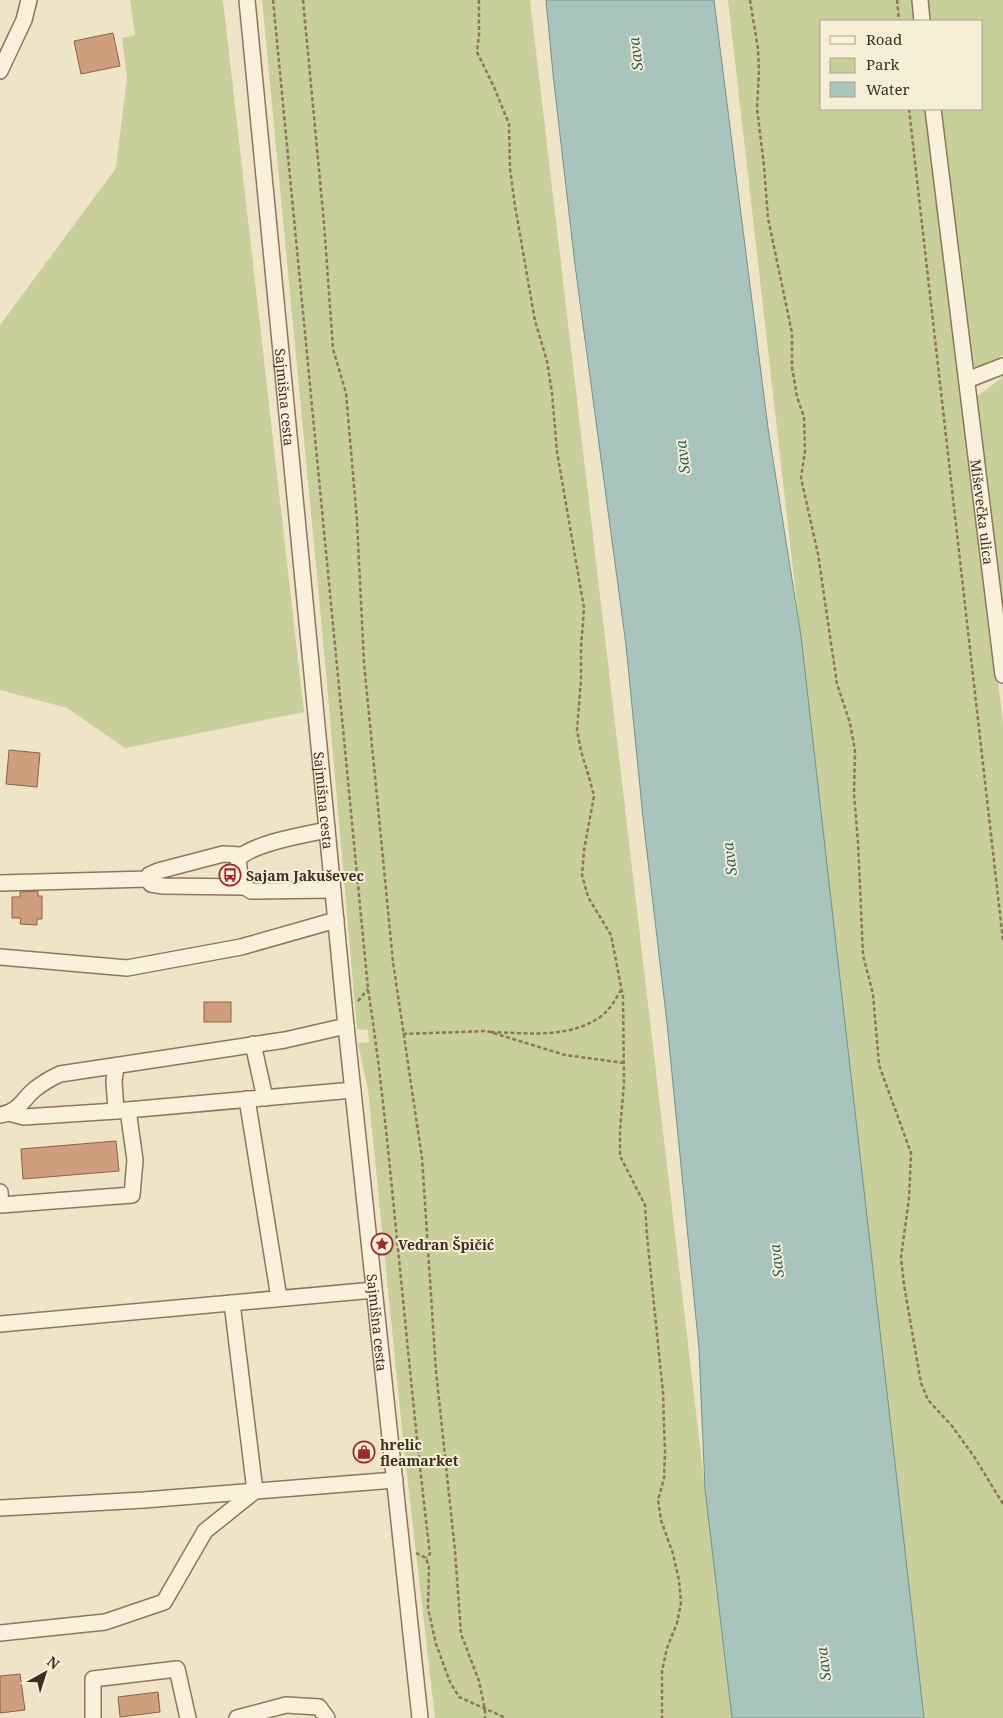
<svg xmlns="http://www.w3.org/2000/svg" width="1003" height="1718" viewBox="0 0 1003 1718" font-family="'Noto Serif',serif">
<rect width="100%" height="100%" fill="#f0e4c8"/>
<g fill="#c9cf9b">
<polygon points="130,0 223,0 304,712 125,748 67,708 0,690 0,325 116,168 127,78 122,38 135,35"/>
<polygon points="262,0 530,0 732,1718 435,1718 403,1440 368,1090 358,1043 369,1042 368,1030 357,1029 323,639"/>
<polygon points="728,0 911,0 914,21 822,21 822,109 925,109 976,497 1003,722 1003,1718 924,1718"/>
<polygon points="927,0 1003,0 1003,355 978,371 972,363 940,109 982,109 982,21 929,21"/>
<polygon points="1003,377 1003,628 975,398"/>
</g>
<polygon fill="#a9c4bc" stroke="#6f938a" points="546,0 714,0 768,428 801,636 924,1718 732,1718 705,1489 699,1349 667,1023 643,818 626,645 575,265 553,74"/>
<g fill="#cf9f7d" stroke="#8d5f41">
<polygon points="113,33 120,66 81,74 74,41"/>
<polygon points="9,750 40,753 37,787 6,784"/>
<polygon points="38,891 38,896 42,896 42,919 37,919 37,925 20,924 21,918 12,918 12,897 20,897 20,892"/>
<rect x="204" y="1002" width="27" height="20"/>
<polygon points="116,1141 119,1171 23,1179 21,1149"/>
<polygon points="20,1674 25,1710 0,1713 0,1676"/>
<polygon points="158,1692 160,1712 120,1717 118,1697"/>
</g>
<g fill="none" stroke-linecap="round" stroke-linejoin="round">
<g stroke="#8d765c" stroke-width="18">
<g id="minor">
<path id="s1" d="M 247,0 L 346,1026 L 420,1718"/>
<polyline points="920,0 922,21"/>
<polyline points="0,71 24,20 29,0"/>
<path id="s2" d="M 933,109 L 1003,675"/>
<polyline points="967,380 1003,366"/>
<path d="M 327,830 C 304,835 253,843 238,859 L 241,884 L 251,891 L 333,890"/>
<polyline points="241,855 223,854 158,871 149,875 148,879 151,884 163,886 245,887"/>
<polyline points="0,883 148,879"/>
<polyline points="0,957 127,968 241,947 336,920"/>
<polyline points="253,1044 265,1098"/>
<polyline points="247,1099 279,1298"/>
<polyline points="116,1111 114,1081 116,1066"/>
<polyline points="9,1113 24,1117 116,1111 353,1090"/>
<path d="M 0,1115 C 19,1112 22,1100 35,1089 C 43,1083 51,1078 60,1074 L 285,1040 L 346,1026"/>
<polyline points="0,1192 1,1205 132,1195 135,1160 128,1110"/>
<polyline points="0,1324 374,1290"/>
<polyline points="0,1508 144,1500 395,1480"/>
<polyline points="0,1633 105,1622 164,1602 205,1531 255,1491 232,1303"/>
<polyline points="93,1718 93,1679 177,1669 188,1718"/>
<polyline points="237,1718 286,1705 319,1707 327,1718"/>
</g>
</g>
<g stroke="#8d765c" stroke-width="2.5" stroke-dasharray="4 2.5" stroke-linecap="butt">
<path d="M 273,0 L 368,989 C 383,1085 391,1182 401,1279 C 410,1371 419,1463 430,1554 L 426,1558"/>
<polyline points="303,0 324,223 333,349 346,393 357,521 364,663 393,962 422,1158 436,1371 455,1551 461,1634 479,1681 485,1710 485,1718"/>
<polyline points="479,0 479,35 477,52 494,87 509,124 510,169 515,206 535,321 547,361 552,393 557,452 584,608 581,648 581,680 577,730 581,751 589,777 594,796 584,850 582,875 588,897 611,935 623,997 624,1082 620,1131 620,1156 645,1205 647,1236 663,1393 665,1453 664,1478 658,1500 661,1520 673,1554 679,1580 681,1603 677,1623 667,1648 662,1671 662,1718"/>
<polyline points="750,0 758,49 759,71 757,108 764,166 768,218 792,333 792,367 797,397 804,417 805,451 801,478 818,554 837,684 850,723 855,751 854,794 858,842 863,955 873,994 879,1065 911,1153 909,1199 901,1257 904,1285 921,1383 928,1400 952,1426 975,1458 1003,1504"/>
<polyline points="897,0 899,21"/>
<polyline points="909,109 1003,941"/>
<polyline points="358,1001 368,989"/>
<path d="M 491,1032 C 525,1033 569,1039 600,1017 C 610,1010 615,1000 621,990"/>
<polyline points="403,1034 487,1031 565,1055 624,1063"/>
<polyline points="416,1553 426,1558 429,1567 428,1608 436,1644 450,1682 459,1697 506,1718"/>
</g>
<use href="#minor" stroke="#faf1dc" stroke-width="15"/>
</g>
<defs>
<g id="bus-ring" transform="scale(1.125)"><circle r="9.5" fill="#f7eed8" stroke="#9e2a2b" stroke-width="1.5"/><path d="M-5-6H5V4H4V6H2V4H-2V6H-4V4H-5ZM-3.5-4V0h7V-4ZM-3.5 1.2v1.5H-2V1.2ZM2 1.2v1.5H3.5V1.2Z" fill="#9e2a2b"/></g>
<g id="sight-ring" transform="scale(1.125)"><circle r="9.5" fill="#f7eed8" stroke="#9e2a2b" stroke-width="1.5"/><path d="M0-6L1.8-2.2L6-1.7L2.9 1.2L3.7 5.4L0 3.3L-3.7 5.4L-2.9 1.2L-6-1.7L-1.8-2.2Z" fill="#9e2a2b"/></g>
<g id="shop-ring" transform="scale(1.125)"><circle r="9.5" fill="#f7eed8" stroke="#9e2a2b" stroke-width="1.5"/><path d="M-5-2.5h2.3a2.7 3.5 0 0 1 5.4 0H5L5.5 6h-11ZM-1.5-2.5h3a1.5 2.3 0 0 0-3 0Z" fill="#9e2a2b"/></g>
</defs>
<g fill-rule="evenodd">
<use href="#bus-ring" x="230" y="875"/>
<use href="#sight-ring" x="382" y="1244"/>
<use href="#shop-ring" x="364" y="1452"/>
</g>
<g text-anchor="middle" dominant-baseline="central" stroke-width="4" stroke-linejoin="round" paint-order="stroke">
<g font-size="14" fill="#3d2e20" stroke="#f7eed8">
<text stroke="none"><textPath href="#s1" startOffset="399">Sajmišna cesta</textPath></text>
<text stroke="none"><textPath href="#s2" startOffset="406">Miševečka ulica</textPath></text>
<text stroke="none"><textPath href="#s1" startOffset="804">Sajmišna cesta</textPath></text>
<text stroke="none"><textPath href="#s1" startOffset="1329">Sajmišna cesta</textPath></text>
</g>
<g font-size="14" font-weight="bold" fill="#3d2e20" stroke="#f7eed8" text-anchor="start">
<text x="246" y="875">Sajam Jakuševec</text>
<text x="398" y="1244">Vedran Špičić</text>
<text x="380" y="1444">hrelic<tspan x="380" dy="16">fleamarket</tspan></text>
</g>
<g font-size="15" font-style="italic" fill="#2f5d5a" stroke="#f7eed8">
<text transform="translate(635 54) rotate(-97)">Sava</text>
<text transform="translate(682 457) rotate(-97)">Sava</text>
<text transform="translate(729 859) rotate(-97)">Sava</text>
<text transform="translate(776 1261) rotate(-97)">Sava</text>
<text transform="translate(823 1664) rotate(-97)">Sava</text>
</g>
</g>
<rect x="820" y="20" width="162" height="90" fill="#f7eed8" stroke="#ada18e"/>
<rect x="830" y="36" width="25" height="8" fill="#faf1dc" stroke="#ada18e"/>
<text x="866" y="45" font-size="15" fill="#3d2e20">Road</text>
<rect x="830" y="58" width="25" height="15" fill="#c9cf9b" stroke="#ada18e"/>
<text x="866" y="70" font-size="15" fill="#3d2e20">Park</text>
<rect x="830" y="82" width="25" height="15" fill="#a9c4bc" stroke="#ada18e"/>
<text x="866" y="95" font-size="15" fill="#3d2e20">Water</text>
<g transform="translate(45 1673) rotate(39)" stroke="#f7eed8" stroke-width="4" paint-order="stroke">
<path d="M0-4L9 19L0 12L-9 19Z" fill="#3d2e20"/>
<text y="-8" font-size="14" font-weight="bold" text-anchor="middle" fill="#3d2e20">N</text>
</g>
</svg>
